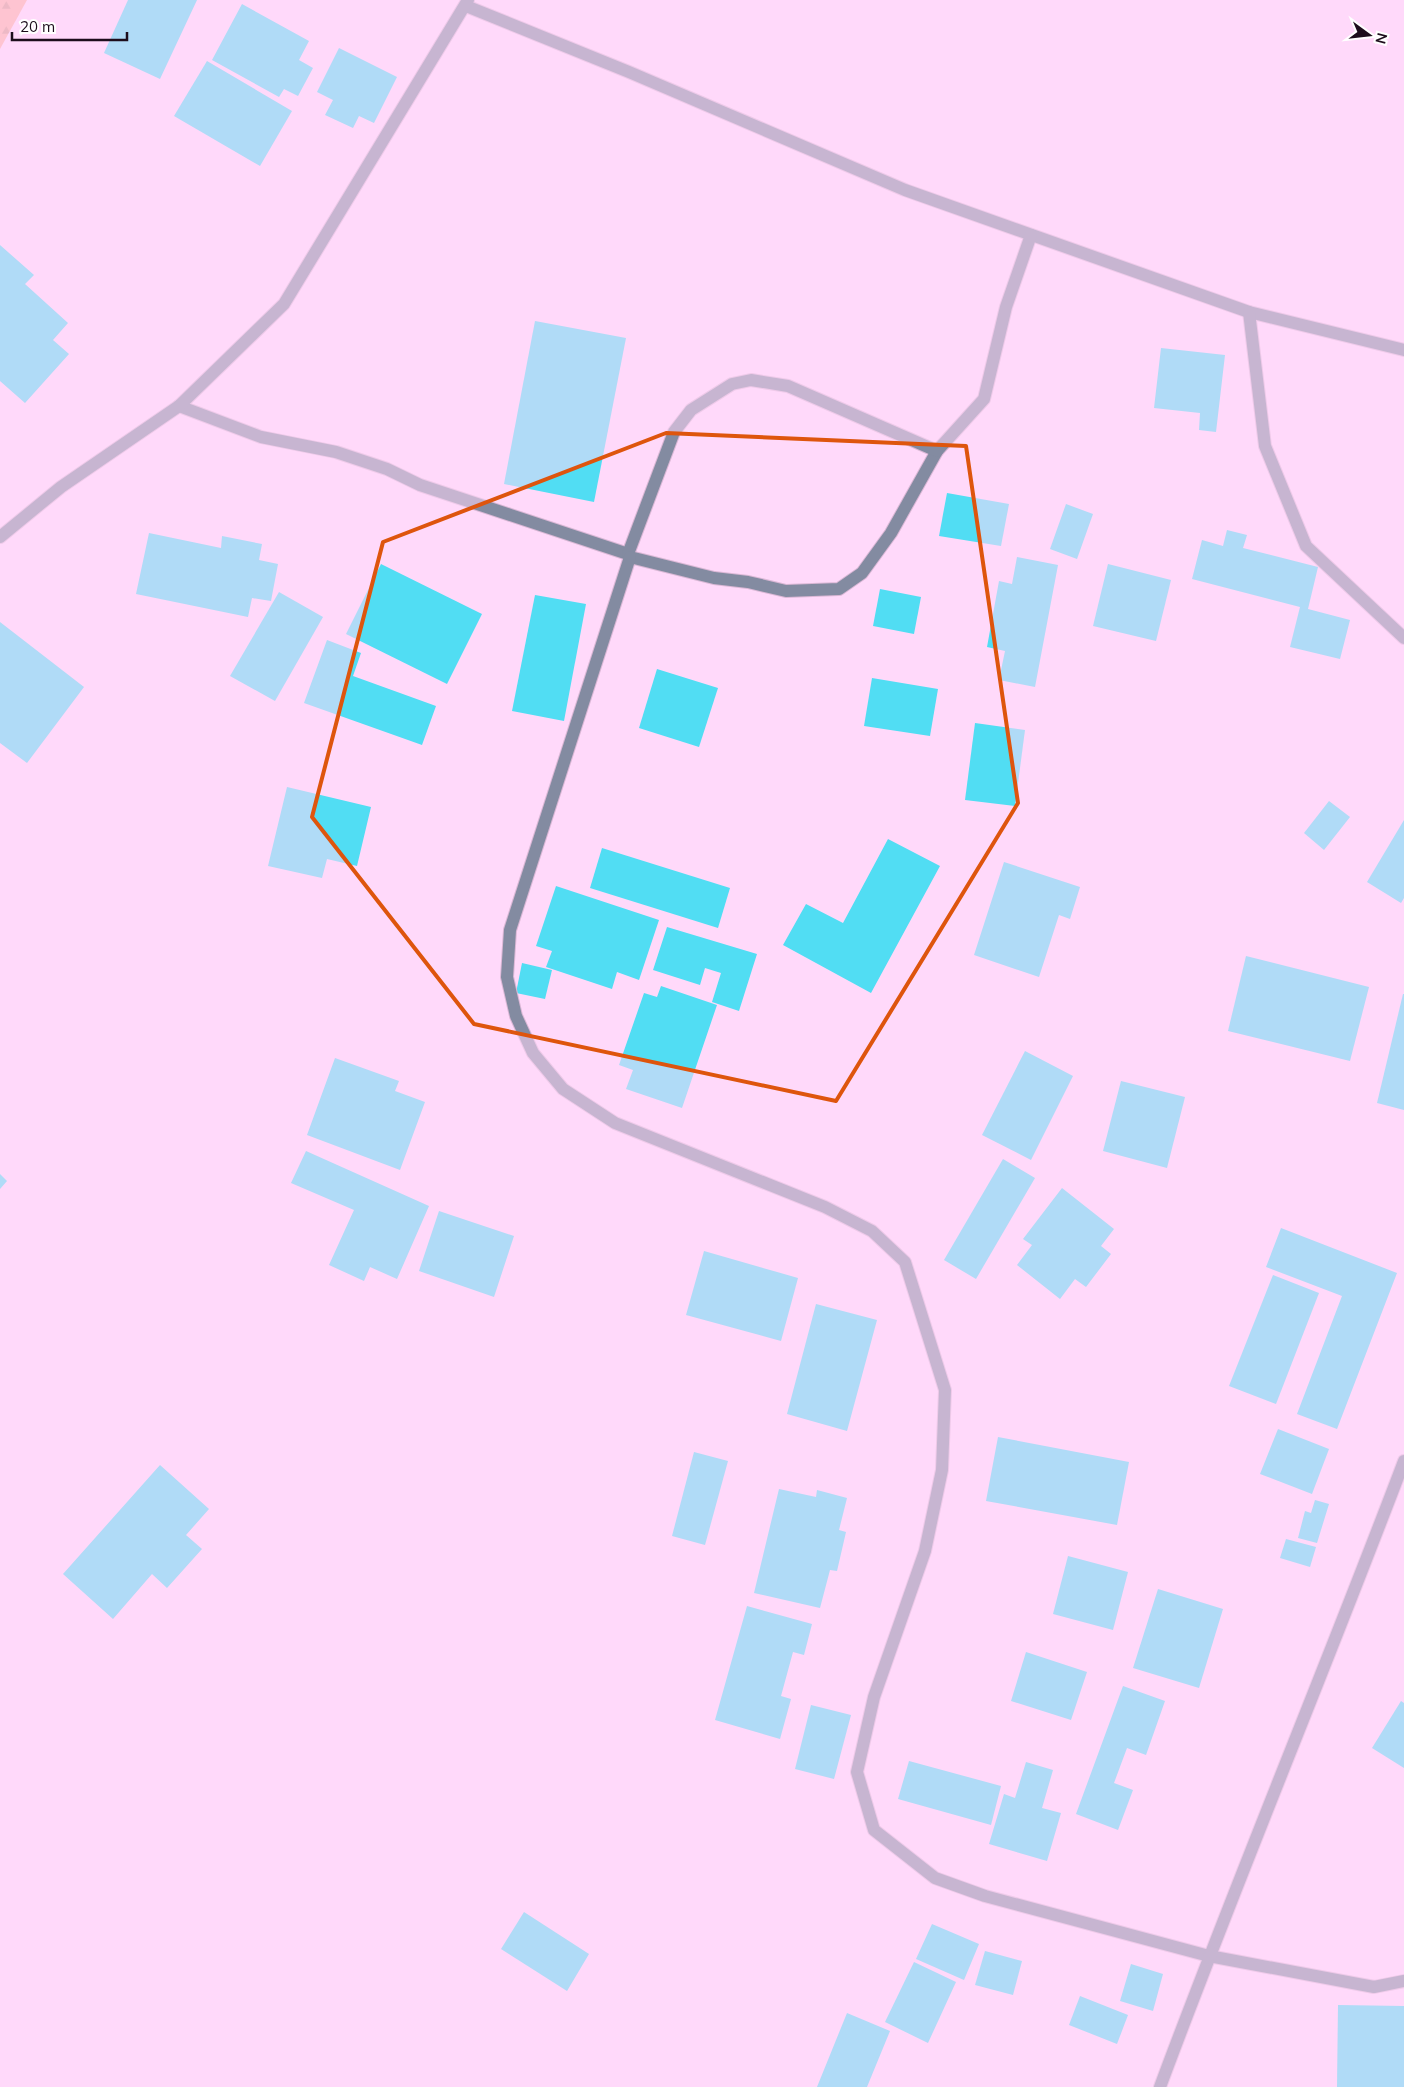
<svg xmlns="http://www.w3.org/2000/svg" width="1404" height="2087" viewBox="0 0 1404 2087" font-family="Mulish,sans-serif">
<defs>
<pattern id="forest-firs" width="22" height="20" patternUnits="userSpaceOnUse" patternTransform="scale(1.25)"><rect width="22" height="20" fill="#fcac9f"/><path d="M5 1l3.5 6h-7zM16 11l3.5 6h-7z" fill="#d89388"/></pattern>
</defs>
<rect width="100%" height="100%" fill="#ffd9fa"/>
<polygon fill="url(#forest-firs)" points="0,0 27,0 0,49"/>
<g fill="#51ddf3">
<polygon points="128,0 197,0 160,79 104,53"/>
<polygon points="242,4 309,41 299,60 313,68 298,96 284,89 279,97 212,60"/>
<polygon points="339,48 397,77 374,123 359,116 353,128 325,115 333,100 317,92"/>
<polygon points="207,61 292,111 260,166 174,116"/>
<polygon points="0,245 34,275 25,284 68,323 53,340 69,354 25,403 0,381"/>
<polygon points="535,321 626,338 594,502 504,484"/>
<polygon points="1161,348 1225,355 1216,432 1199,430 1200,413 1154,408"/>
<polygon points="947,493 1009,504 1001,546 939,536"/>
<polygon points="1066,504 1093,514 1077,559 1050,549"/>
<polygon points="1227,530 1247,535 1243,548 1318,567 1308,609 1350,620 1340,659 1290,647 1300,607 1192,579 1202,540 1223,546"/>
<polygon points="149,533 221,548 222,536 262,544 259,560 278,564 271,601 252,598 248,617 136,594"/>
<polygon points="1017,557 1058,565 1035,687 999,680 1005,651 987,647 999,581 1012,584"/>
<polygon points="381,564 482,614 447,684 346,634"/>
<polygon points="1108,564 1171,580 1156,641 1093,626"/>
<polygon points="880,589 921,597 914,634 873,626"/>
<polygon points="279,592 323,617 275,701 230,676"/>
<polygon points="535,595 586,604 564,721 512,711"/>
<polygon points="0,622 84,687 27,763 0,743"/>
<polygon points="327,640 361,653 353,676 436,706 422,745 304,703"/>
<polygon points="657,669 718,688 699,747 639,728"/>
<polygon points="872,678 938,689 930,736 864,726"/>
<polygon points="975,723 1025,730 1015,806 965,800"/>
<polygon points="287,787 371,807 357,866 327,859 322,878 268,866"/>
<polygon points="1329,801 1350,817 1324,850 1304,833"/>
<polygon points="1404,820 1404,898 1401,903 1367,882"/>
<polygon points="888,839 940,866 871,993 783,945 806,904 843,923"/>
<polygon points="602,848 730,888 718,928 590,888"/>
<polygon points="1004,862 1080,887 1070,919 1059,915 1039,977 974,955"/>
<polygon points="556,886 659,920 639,980 617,972 612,989 546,967 552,951 536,946"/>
<polygon points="667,927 757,954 739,1011 712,1002 721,973 705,968 700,985 653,970"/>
<polygon points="1246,956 1369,987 1350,1061 1228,1031"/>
<polygon points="522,963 552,970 545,999 516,993"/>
<polygon points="661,986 717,1005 682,1108 626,1089 633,1070 619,1065 644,993 657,997"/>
<polygon points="1403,994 1404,994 1404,1110 1377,1103"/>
<polygon points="1025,1051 1073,1076 1031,1160 982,1135"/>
<polygon points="335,1058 399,1081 395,1091 425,1102 400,1170 307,1135"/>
<polygon points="1121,1081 1185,1097 1167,1168 1103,1151"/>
<polygon points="306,1151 429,1206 397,1279 370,1267 364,1281 329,1265 354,1210 291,1183"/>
<polygon points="1003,1159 1035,1178 976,1279 944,1260"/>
<polygon points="0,1174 7,1181 0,1189"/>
<polygon points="1062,1188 1114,1229 1101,1246 1111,1254 1086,1287 1075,1279 1060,1299 1017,1265 1032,1245 1023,1239"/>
<polygon points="439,1211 514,1236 494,1297 419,1271"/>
<polygon points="1281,1228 1397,1273 1337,1429 1297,1414 1342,1296 1266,1267"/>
<polygon points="704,1251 798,1278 781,1341 686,1315"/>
<polygon points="1273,1275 1319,1293 1276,1404 1229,1386"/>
<polygon points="816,1304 877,1320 847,1431 787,1414"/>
<polygon points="1278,1429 1329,1449 1312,1494 1260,1474"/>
<polygon points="998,1437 1129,1462 1117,1525 986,1501"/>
<polygon points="694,1452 728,1461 705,1545 672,1536"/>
<polygon points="160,1465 209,1509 186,1535 202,1549 167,1588 152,1574 113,1619 63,1574"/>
<polygon points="779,1489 816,1497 817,1490 847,1498 839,1530 846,1532 837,1571 830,1570 820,1608 754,1593"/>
<polygon points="1315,1500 1329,1504 1317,1543 1298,1538 1305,1511 1311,1513"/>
<polygon points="1286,1539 1316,1547 1310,1567 1280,1558"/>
<polygon points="1068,1556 1128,1572 1113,1630 1053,1614"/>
<polygon points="1158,1589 1223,1609 1199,1688 1133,1668"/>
<polygon points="747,1606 812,1624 804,1655 793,1652 781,1696 791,1699 780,1739 715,1720"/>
<polygon points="1026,1652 1087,1672 1071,1720 1011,1701"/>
<polygon points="1123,1686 1165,1701 1146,1755 1127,1748 1114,1783 1133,1790 1118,1830 1076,1814"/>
<polygon points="1401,1701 1404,1703 1404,1768 1372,1748"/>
<polygon points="811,1705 851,1715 834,1779 795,1769"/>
<polygon points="909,1761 1001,1786 991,1825 898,1799"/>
<polygon points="1026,1762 1053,1770 1042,1808 1061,1813 1047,1861 989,1844 1004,1794 1015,1798"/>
<polygon points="524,1912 589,1954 567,1991 501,1949"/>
<polygon points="932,1924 979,1944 964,1980 916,1959"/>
<polygon points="985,1951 1022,1961 1013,1995 975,1985"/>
<polygon points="914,1962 956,1982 928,2043 885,2022"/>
<polygon points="1131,1964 1163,1974 1153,2011 1120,2001"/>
<polygon points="1080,1996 1128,2015 1117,2044 1069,2025"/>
<polygon points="1338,2005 1404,2006 1404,2087 1337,2087"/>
<polygon points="847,2013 890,2031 867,2087 817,2087"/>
</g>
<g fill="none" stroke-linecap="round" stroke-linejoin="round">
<g stroke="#dbb8d6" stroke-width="14">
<g id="minor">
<polyline points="466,6 629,72 905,190 1249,312 1404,350"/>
<polyline points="1249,312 1265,446 1306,546 1404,638"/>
<polyline points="179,406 261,437 336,452 387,469 420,485 628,554 630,557 714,578 748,582 786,591 839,589 862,573 891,533 937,451 984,399 1006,307 1031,235"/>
<polyline points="0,537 61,487 179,406 284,304 468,0"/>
<polyline points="628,554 674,432 691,410 732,384 751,380 788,386 937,451"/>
<polyline points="630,557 510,930 507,977 516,1016 533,1053 563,1089 615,1123 825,1207 872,1231 905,1262 945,1390 942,1470 925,1551 874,1697 857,1772 874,1830 935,1878 985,1896 1209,1956 1374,1987 1404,1981"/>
<path d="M 1160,2087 C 1238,1877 1325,1670 1404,1461"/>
</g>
</g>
<use href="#minor" stroke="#838ba1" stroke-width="12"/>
</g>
<path d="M0 0H1404V2087H0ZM 666,433 L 966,446 L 1018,803 L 836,1101 L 474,1024 L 312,817 L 383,542 Z" fill="#ffd9fa" fill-opacity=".55" fill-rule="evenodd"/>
<path fill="none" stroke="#de550d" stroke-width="4" stroke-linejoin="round" d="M 666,433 L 966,446 L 1018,803 L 836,1101 L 474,1024 L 312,817 L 383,542 Z"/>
<g transform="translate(1369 35) rotate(105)" stroke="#ffffff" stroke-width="4" paint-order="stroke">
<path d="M0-4L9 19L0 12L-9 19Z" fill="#1d0d1c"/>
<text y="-8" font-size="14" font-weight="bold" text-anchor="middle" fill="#1d0d1c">N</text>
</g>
<path d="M12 32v8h115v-8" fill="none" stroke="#1d0d1c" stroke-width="2.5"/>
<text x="20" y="32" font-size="15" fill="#1d0d1c" stroke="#ffffff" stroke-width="4" paint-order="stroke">20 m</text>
</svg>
